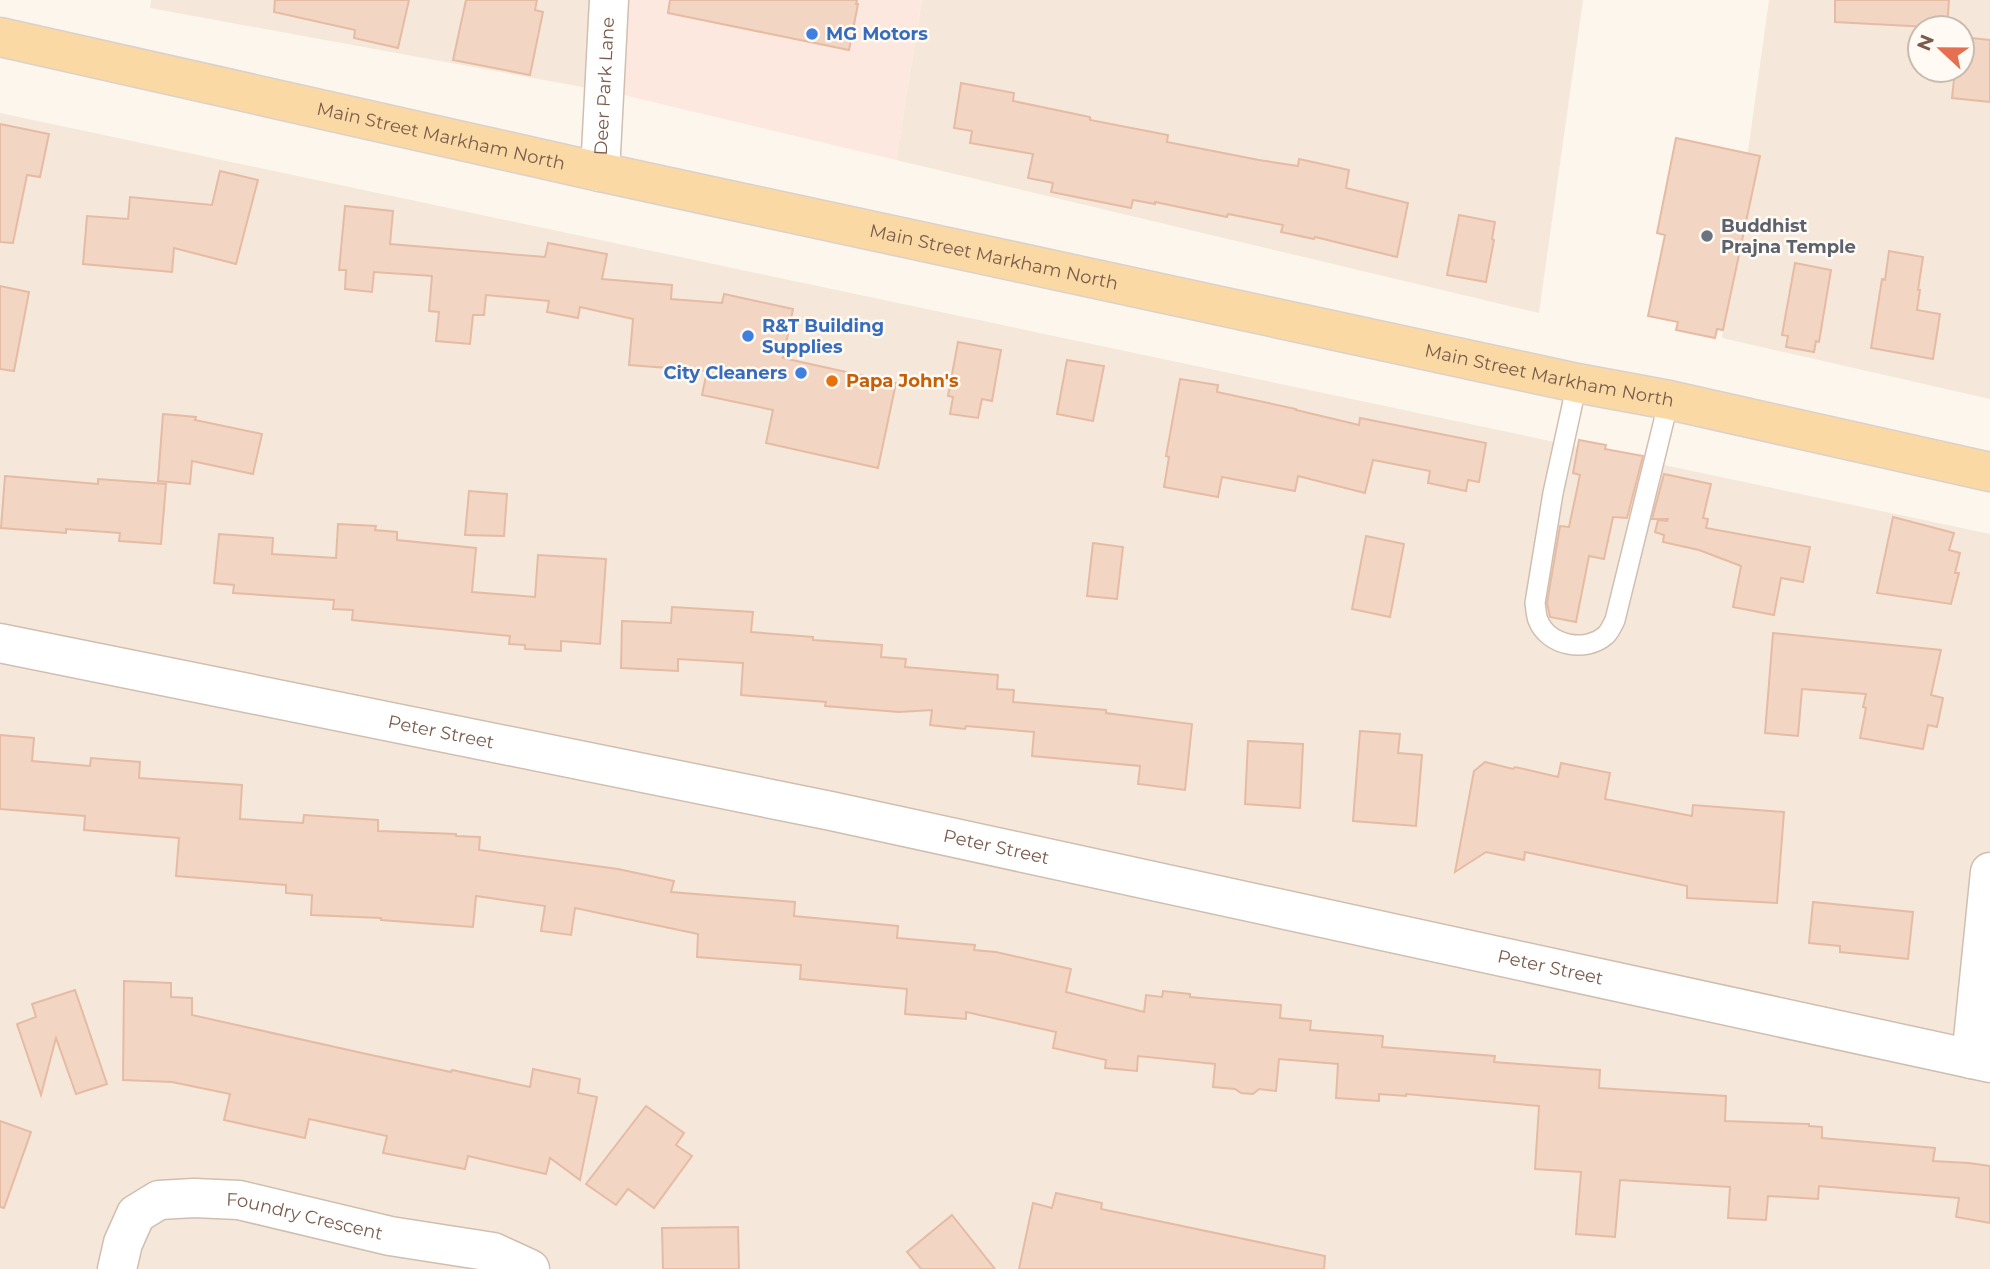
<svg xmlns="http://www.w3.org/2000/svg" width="1990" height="1269" viewBox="0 0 1990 1269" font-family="Montserrat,sans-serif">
<rect width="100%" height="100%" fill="#fdf6ec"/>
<g fill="#f5e8da" fill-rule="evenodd">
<polygon points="151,0 627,0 615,93 150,8"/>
<polygon points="922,0 1583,0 1539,313 896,160"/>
<path d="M 1769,0 L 1990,0 L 1990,399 L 1722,338 ZM 1920,28 L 1962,28 L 1962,70 L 1920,70 Z"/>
<polygon points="0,113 1990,534 1990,1269 0,1269"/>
</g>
<polygon fill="#fde8e0" points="627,0 922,0 896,160 615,93"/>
<g fill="#f3d5c3" stroke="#e6bba3" stroke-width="2">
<polygon points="275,0 409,0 398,48 354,38 355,30 274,12"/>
<polygon points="466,0 537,0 535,10 543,12 530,75 453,60"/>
<polygon points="670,0 857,0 856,4 858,4 849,50 668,13"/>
<polygon points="1835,0 1949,0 1947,28 1835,22"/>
<polygon points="1962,37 1990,40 1990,102 1952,98 1955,70 1962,70"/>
<polygon points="961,83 1014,93 1013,101 1090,117 1090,120 1168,135 1167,142 1259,160 1298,166 1299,159 1349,170 1346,188 1408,203 1397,257 1315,237 1314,239 1281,232 1283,225 1228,214 1227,217 1155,202 1155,204 1133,200 1131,208 1051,192 1053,183 1028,178 1033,154 970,143 972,131 954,128"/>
<polygon points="0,124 49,134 40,177 27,175 13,243 0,242"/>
<polygon points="1676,138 1760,156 1723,330 1717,329 1715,338 1676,330 1678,322 1648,316 1665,235 1657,233"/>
<polygon points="220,171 258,180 236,264 174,248 172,272 83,264 87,216 128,219 130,197 212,205"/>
<polygon points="345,206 393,211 390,244 545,257 548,243 607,254 602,279 672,285 671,299 722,303 724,294 793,309 783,358 896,383 878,468 766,443 773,410 702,395 707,371 629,365 633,319 580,307 578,318 547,312 549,301 486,295 484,315 473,315 470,344 436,341 439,312 429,311 432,276 374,272 372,292 345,289 346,270 339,270"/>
<polygon points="1459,215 1495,222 1492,239 1494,240 1486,282 1447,275"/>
<polygon points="1889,251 1923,257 1918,290 1920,290 1917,310 1940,314 1933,359 1871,348 1882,279 1885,280"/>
<polygon points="1795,263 1831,270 1819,342 1816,341 1814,352 1786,347 1788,336 1782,335"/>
<polygon points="0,286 29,292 14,371 0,369"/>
<polygon points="958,342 1001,350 992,401 982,399 978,418 950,414 953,397 948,396"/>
<polygon points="1067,360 1104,366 1093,421 1057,414"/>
<polygon points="1180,379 1218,385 1217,392 1296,409 1296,410 1359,425 1360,418 1486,443 1479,482 1468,480 1466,491 1428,483 1430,471 1373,460 1365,493 1298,476 1295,491 1222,477 1218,497 1164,487 1169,457 1166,456"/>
<polygon points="163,414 196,417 195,420 262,434 253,474 192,461 190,484 158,481"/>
<polygon points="1579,440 1606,445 1605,449 1643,456 1627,518 1613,517 1604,559 1589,556 1576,622 1550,617 1547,603 1560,526 1569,527 1580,475 1573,473"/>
<polygon points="1664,474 1711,484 1703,518 1708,519 1706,528 1810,547 1803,582 1781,578 1774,615 1733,607 1741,566 1699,550 1663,542 1664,535 1655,532 1658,520 1667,521 1668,519 1652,519"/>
<polygon points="5,476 98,484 98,479 166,484 161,544 119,541 120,533 66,529 66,533 1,528"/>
<polygon points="469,491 507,494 504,536 465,535"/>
<polygon points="1893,517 1954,533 1949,550 1960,553 1955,573 1959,573 1951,604 1877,593"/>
<polygon points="338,524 376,526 375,530 397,532 397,540 476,548 472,592 535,597 538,555 606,559 600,644 561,641 561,651 525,649 525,645 509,644 510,636 352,620 353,610 333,609 334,600 233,593 234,585 214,583 219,534 273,538 272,554 336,558"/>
<polygon points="1366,536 1404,544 1390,617 1352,609"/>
<polygon points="1093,543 1123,547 1117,599 1087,596"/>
<polygon points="672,607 753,612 751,632 813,637 813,640 882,645 881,657 906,659 905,667 998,675 997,689 1014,690 1013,702 1106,710 1106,713 1192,724 1185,790 1138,784 1140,766 1032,756 1034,732 966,726 965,729 930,725 932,710 899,712 825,706 826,702 741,695 743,663 678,659 678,671 621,668 622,621 671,623"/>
<polygon points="1773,633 1941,650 1931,695 1943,698 1937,727 1928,725 1923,749 1860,738 1866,708 1863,707 1866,694 1802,689 1798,736 1765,733"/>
<polygon points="1360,731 1400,734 1398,753 1422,755 1416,826 1353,821"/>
<polygon points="0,735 34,738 32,761 90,766 91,758 140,762 139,778 242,785 240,819 303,823 304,815 378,820 378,831 456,834 456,836 480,837 479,850 618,869 674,881 671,892 795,902 794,916 898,926 897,938 975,945 974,950 996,952 1071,969 1066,992 1144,1012 1146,995 1162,997 1163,991 1190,994 1190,997 1281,1005 1280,1018 1311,1021 1310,1030 1383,1036 1382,1047 1495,1056 1494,1062 1600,1070 1599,1088 1726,1096 1725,1121 1809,1124 1809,1126 1822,1127 1822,1138 1935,1148 1933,1161 1969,1163 1990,1166 1990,1223 1956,1217 1959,1198 1819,1186 1818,1199 1768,1196 1766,1220 1728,1218 1730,1187 1620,1180 1615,1237 1576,1234 1581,1172 1535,1169 1539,1106 1406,1094 1406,1096 1379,1094 1379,1101 1336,1098 1338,1064 1279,1059 1276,1091 1259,1089 1253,1094 1241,1093 1235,1089 1213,1087 1215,1064 1138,1056 1137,1071 1105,1068 1106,1060 1053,1048 1056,1032 966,1012 966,1019 905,1014 907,989 800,979 801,965 697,957 698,934 575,908 571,935 541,931 545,906 476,896 473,927 381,920 381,918 311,915 312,895 286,893 286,885 176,876 179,838 84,830 85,816 0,809"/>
<polygon points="1248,741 1303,744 1300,808 1245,804"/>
<polygon points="1485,762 1513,769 1515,767 1558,777 1561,763 1610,773 1605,799 1692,816 1693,805 1784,812 1777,903 1687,898 1687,886 1525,852 1524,860 1486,852 1455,872 1474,771"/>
<polygon points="1813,902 1913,912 1908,959 1840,952 1840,946 1809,943"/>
<polygon points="124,981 171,983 171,997 192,998 192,1015 371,1055 451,1072 452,1070 530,1087 533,1069 580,1079 578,1093 597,1097 580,1180 550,1158 546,1174 468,1156 465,1169 383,1153 387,1136 309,1119 305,1138 224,1120 230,1094 172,1082 123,1080"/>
<polygon points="75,990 107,1084 76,1094 56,1038 41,1095 17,1024 36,1017 32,1004"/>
<polygon points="646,1106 684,1133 676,1145 692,1156 654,1208 628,1189 616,1205 586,1184"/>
<polygon points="0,1121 31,1132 4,1208 0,1207"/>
<polygon points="1056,1193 1102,1203 1101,1209 1325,1256 1324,1269 1019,1269 1033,1203 1052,1208"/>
<polygon points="952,1215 995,1269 921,1269 907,1252"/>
<polygon points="738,1227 739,1269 663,1269 662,1228"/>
</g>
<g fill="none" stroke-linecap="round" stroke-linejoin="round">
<g stroke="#d1beb0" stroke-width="22">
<path id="service" d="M 1577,383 L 1553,493 L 1535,603 C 1536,608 1536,616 1538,620 C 1548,646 1586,653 1606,635 C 1610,631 1612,626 1615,620 L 1669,400"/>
</g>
<g stroke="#d1beb0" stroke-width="41">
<g id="minor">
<path id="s1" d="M 600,172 L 609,0"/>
<path id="s2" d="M 0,643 L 831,811 L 1990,1063"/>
<polyline points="1971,1059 1990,872"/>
<path id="s3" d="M 117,1269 L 123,1243 L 136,1214 L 159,1200 L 194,1198 L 239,1200 L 390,1236 L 493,1252 L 530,1269"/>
</g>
</g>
<g stroke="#dad1cd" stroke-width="41">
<g id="primary">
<path id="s4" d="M 0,37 L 600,172 L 1577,383 L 1669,400 L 1990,472"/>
</g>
</g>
<use href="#service" stroke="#fff" stroke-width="19"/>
<use href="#minor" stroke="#fff" stroke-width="38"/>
<use href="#primary" stroke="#fbd9a5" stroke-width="38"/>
</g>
<g fill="#3f7fe0" stroke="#fffaf3" stroke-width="2.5">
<circle cx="812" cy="34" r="7"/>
<circle cx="748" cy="336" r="7"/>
<circle cx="801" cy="373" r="7"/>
</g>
<circle fill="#6b7280" stroke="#fffaf3" stroke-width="2.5" cx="1707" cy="236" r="7"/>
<circle fill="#e8710a" stroke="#fffaf3" stroke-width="2.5" cx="832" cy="381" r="7"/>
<g text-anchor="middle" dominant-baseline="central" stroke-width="5" stroke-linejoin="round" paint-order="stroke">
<g font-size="18" font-weight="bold" fill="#366cbe" stroke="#fffaf3" text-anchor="start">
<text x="826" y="34">MG Motors</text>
<text x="762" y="326">R&amp;T Building<tspan x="762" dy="21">Supplies</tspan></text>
<text x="787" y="373" text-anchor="end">City Cleaners</text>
</g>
<g font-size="18" fill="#7a5c4d" stroke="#fffaf3">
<text stroke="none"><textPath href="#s1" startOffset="86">Deer Park Lane</textPath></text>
<text stroke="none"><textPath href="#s4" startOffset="452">Main Street Markham North</textPath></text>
<text stroke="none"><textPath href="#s4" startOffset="1018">Main Street Markham North</textPath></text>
<text stroke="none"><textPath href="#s4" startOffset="1586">Main Street Markham North</textPath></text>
<text stroke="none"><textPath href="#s2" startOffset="450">Peter Street</textPath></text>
<text stroke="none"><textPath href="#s2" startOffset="1017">Peter Street</textPath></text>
<text stroke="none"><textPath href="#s2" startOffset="1584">Peter Street</textPath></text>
<text stroke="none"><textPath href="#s3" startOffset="233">Foundry Crescent</textPath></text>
</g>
<g font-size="18" font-weight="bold" fill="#5b616d" stroke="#fffaf3" text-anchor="start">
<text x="1721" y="226">Buddhist<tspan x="1721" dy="21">Prajna Temple</tspan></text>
</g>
<g font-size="18" font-weight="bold" fill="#c56008" stroke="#fffaf3" text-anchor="start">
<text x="846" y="381">Papa John's</text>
</g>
</g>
<g transform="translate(1941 49) rotate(292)"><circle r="33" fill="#fffaf3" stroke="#cabbb1" stroke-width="2"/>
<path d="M0-5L12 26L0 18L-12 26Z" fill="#e76f51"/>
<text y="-10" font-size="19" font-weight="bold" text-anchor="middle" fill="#7a5c4d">N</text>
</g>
</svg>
